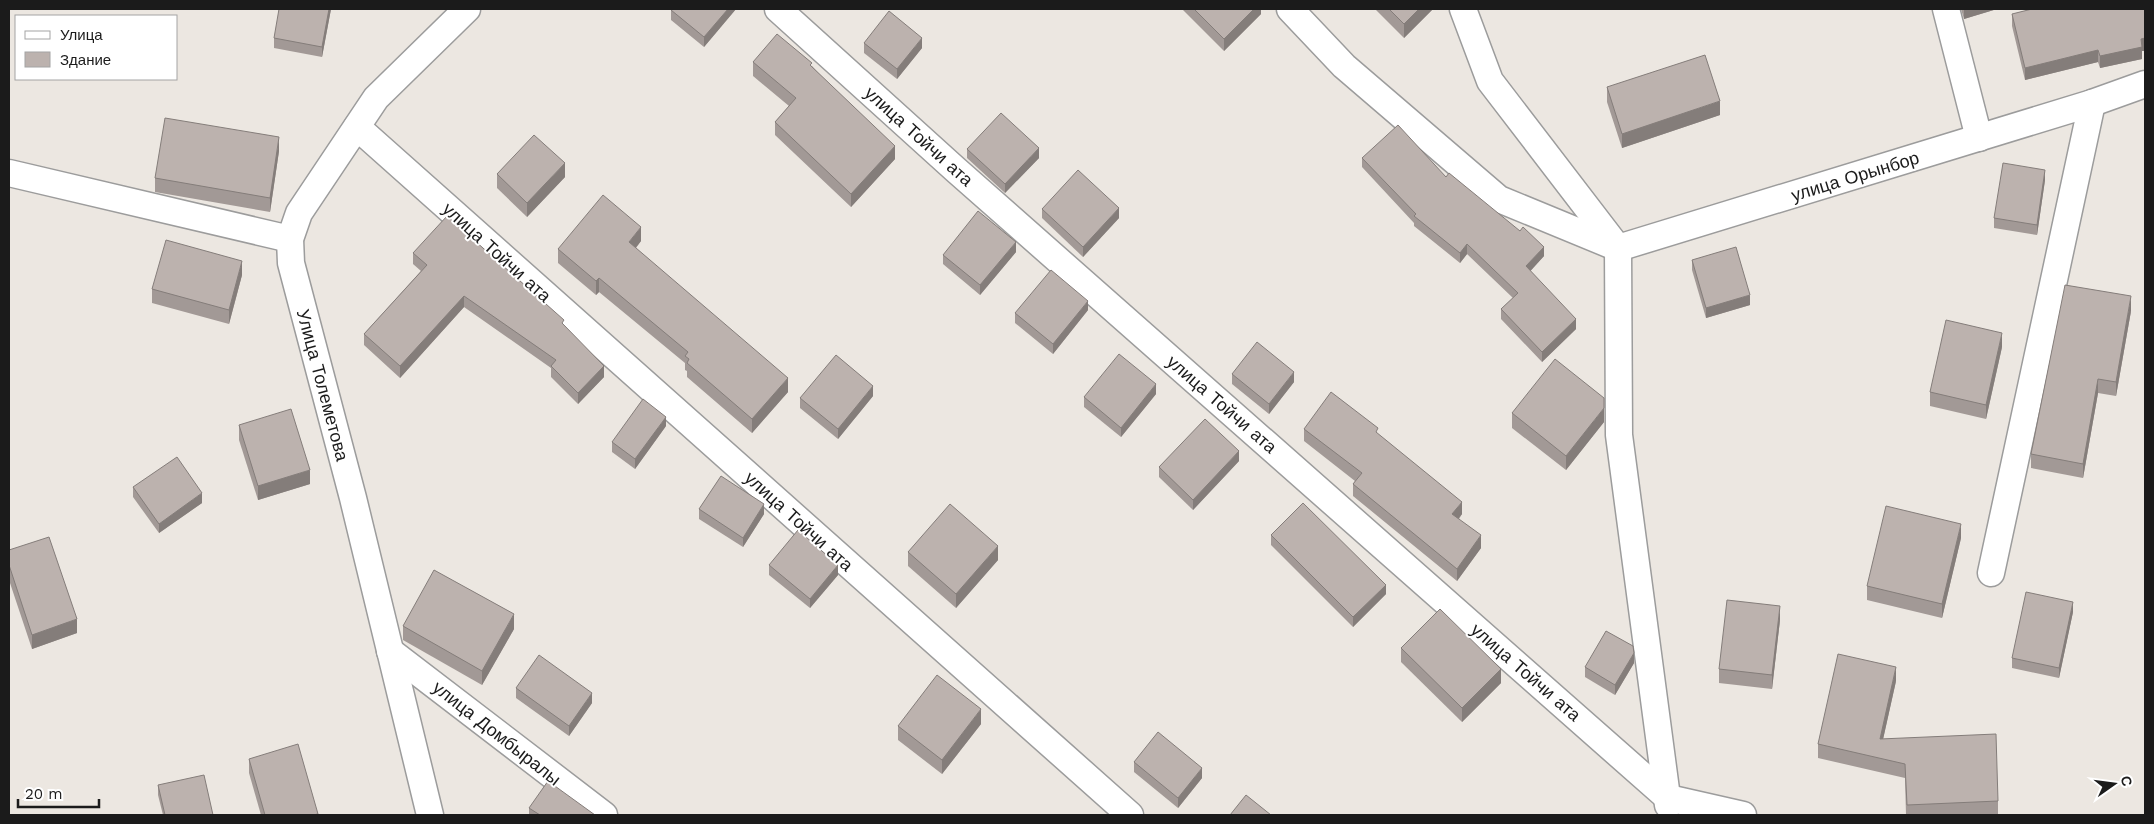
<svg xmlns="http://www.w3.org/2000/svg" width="2154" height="824" viewBox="0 0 2154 824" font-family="'Work Sans',sans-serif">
<rect width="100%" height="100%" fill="#ece7e1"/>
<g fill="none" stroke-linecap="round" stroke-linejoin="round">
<g stroke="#9c9c9c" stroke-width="29">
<g id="street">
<polyline points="778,9 956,170 1668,798 1743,815"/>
<polyline points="1290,9 1344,66 1499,199 1618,248 2092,103 2145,84"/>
<polyline points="1463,9 1490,81 1618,248 1619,435 1668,805"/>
<polyline points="1946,9 1979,138"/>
<polyline points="357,127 1130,815"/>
<polyline points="9,173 290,239"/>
<polyline points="1991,573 2092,103"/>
<polyline points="390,651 604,815"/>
<polyline points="430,815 353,498 291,263 290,239 299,213 376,98 467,9"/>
</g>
</g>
<use href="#street" stroke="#fff" stroke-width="26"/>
</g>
<g fill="#a29996">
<polygon points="331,9 322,57 274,48 274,38"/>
<polygon points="672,9 736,9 704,47 671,20 671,10"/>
<polygon points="1182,9 1261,9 1261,14 1224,51"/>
<polygon points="1375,9 1433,9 1404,38"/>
<polygon points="1961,9 1997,9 1964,19"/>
<polygon points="2145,9 2145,51 2142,51 2142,59 2100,68 2098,62 2025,80 2012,26 2012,14"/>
<polygon points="864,43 922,48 897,79 864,53"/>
<polygon points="753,62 812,66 895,159 851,207 775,135 775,122 789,106 753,76"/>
<polygon points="1607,87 1720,115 1622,148 1607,102"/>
<polygon points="967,149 1039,158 1005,193 967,158"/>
<polygon points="279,151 270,212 155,192 155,178"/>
<polygon points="1362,158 1446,177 1544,256 1530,271 1576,329 1542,362 1501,319 1501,309 1513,298 1467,254 1460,263 1414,226 1414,223 1362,167"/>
<polygon points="497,174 565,177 527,217 497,188"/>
<polygon points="2045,180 2037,235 1994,228 1994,218"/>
<polygon points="1042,209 1119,218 1083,257 1042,218"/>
<polygon points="641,241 636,248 788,392 752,433 687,377 687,371 685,370 685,363 599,292 596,295 558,263 558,249"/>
<polygon points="1016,252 980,295 943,264 943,255"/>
<polygon points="413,253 564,326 604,377 578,404 551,377 551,368 464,307 400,378 364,345 364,334 421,271 413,264"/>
<polygon points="1692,260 1750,305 1706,318 1692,270"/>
<polygon points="242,275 229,324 152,303 152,289"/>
<polygon points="1088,310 1053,354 1015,323 1015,313"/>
<polygon points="2131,311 2116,396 2098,393 2083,478 2031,468 2031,454"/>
<polygon points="2002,347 1986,419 1930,406 1930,392"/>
<polygon points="1232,374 1294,382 1269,414 1232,384"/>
<polygon points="1156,394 1121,437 1084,407 1084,397"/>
<polygon points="873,396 838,439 800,408 800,398"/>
<polygon points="1512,413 1604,422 1566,470 1512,428"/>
<polygon points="239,425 310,484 258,500 239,440"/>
<polygon points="666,426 635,469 612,452 612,442"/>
<polygon points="1304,429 1378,434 1462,514 1459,519 1481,548 1457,581 1353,496 1353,484 1355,481 1304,441"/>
<polygon points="1239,461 1193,510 1159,477 1159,467"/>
<polygon points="133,487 202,503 159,533 133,497"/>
<polygon points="699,509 764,514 743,547 699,519"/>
<polygon points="1271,535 1386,594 1353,627 1271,545"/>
<polygon points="1961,538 1942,618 1867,600 1867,586"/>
<polygon points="9,550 77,633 32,649 9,580"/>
<polygon points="908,552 998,560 956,608 908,566"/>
<polygon points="769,565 838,575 810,608 769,575"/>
<polygon points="2073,612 2059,678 2012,668 2012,658"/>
<polygon points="1780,620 1772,689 1719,683 1719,669"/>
<polygon points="403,626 514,629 482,685 403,640"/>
<polygon points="1401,648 1501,683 1462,722 1401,662"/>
<polygon points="1634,663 1615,695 1585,677 1585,667"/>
<polygon points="1896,681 1883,739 1998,801 1998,815 1906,815 1905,778 1818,758 1818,744"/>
<polygon points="516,688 592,703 569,736 516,698"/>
<polygon points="981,724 942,774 898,740 898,726"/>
<polygon points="249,759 318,815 261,815 249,773"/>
<polygon points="1134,762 1202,778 1178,808 1134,772"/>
<polygon points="158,785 213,815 163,815 158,795"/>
<polygon points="529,808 595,815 529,815"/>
</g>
<g fill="#847d7a">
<polygon points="329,9 331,9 322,57 322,47"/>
<polygon points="728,9 736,9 704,47 704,37"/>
<polygon points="1254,9 1261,9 1261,14 1224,51 1224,39"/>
<polygon points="1419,9 1433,9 1404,38 1404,24"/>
<polygon points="1964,9 1997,9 1964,19"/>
<polygon points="922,38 922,48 897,79 897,69"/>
<polygon points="2145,38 2145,51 2142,51 2142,59 2100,68 2100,56 2141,39"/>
<polygon points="2098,50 2098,62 2025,80 2025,68"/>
<polygon points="1720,101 1720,115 1622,148 1622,134"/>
<polygon points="279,137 279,151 270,212 270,198"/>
<polygon points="895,146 895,159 851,207 851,194"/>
<polygon points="1039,148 1039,158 1005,193 1005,184"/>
<polygon points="565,163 565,177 527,217 527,203"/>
<polygon points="2045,170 2045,180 2037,235 2037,225"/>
<polygon points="1119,208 1119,218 1083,257 1083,247"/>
<polygon points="641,227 641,241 629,256 629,242"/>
<polygon points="1016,242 1016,252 980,295 980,285"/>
<polygon points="1467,244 1467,254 1460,263 1460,253"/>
<polygon points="1544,247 1544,256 1526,276 1526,266"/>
<polygon points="242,261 242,275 229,324 229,310"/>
<polygon points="599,278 599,292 596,295 596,281"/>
<polygon points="1750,295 1750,305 1706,318 1706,308"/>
<polygon points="464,296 464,307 400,378 400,366"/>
<polygon points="2131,296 2131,311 2116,396 2116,382"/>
<polygon points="1088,301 1088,310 1053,354 1053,344"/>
<polygon points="1576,319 1576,329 1542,362 1542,352"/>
<polygon points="2002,333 2002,347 1986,419 1986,405"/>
<polygon points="604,366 604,377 578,404 578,393"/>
<polygon points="1294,372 1294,382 1269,414 1269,404"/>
<polygon points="788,378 788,392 752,433 752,419"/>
<polygon points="2098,379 2098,393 2083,478 2083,464"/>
<polygon points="1156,384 1156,394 1121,437 1121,428"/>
<polygon points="873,386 873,396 838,439 838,429"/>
<polygon points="1604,408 1604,422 1566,470 1566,456"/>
<polygon points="666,417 666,426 635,469 635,459"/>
<polygon points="1239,451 1239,461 1193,510 1193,500"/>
<polygon points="310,470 310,484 258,500 258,486"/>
<polygon points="202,493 202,503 159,533 159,524"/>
<polygon points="1462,502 1462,514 1452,526 1452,514"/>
<polygon points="764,504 764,514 743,547 743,538"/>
<polygon points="1961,524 1961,538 1942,618 1942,604"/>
<polygon points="1481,535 1481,548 1457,581 1457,569"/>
<polygon points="998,546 998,560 956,608 956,594"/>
<polygon points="838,565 838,575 810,608 810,599"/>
<polygon points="1386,585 1386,594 1353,627 1353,617"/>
<polygon points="2073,602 2073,612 2059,678 2059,668"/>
<polygon points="1780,606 1780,620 1772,689 1772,675"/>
<polygon points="514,614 514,629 482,685 482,671"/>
<polygon points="77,619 77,633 32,649 32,635"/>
<polygon points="1634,653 1634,663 1615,695 1615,685"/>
<polygon points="1896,667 1896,681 1880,753 1880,739"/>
<polygon points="1501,669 1501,683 1462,722 1462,708"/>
<polygon points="592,693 592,703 569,736 569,726"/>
<polygon points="981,709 981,724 942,774 942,760"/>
<polygon points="1202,768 1202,778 1178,808 1178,798"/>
</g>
<g fill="#bcb2ae" stroke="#847d7a">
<polygon points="279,9 329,9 322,47 274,38"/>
<polygon points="672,9 728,9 704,37 671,10"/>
<polygon points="1194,9 1254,9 1224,39"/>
<polygon points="1389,9 1419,9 1404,24"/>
<polygon points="2032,9 2145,9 2145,38 2141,39 2142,47 2100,56 2098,50 2025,68 2012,14"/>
<polygon points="889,11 922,38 897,69 864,43"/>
<polygon points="777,34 812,63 810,65 895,146 851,194 775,122 796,98 753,62"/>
<polygon points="1705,55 1720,101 1622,134 1607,87"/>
<polygon points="1001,113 1039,148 1005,184 967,149"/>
<polygon points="165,118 279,137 270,198 155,178"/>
<polygon points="1398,125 1446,177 1449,173 1520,231 1523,227 1544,247 1526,266 1576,319 1542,352 1501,309 1518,293 1467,244 1460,253 1414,216 1416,214 1362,158"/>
<polygon points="534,135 565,163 527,203 497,174"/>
<polygon points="2003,163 2045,170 2037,225 1994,218"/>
<polygon points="1078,170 1119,208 1083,247 1042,209"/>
<polygon points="603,195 641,227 629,242 788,378 752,419 687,363 689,359 685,356 688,352 599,278 596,281 558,249"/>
<polygon points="978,211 1016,242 980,285 943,255"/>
<polygon points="447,216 564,320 562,323 604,366 578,393 551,366 556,360 464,296 400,366 364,334 427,265 413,253"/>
<polygon points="166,240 242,261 229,310 152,289"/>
<polygon points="1736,247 1750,295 1706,308 1692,260"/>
<polygon points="1051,270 1088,301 1053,344 1015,313"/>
<polygon points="2065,285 2131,296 2116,382 2098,379 2083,464 2031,454"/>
<polygon points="1946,320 2002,333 1986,405 1930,392"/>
<polygon points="1257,342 1294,372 1269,404 1232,374"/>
<polygon points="1119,354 1156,384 1121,428 1084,397"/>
<polygon points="836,355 873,386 838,429 800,398"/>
<polygon points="1555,359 1604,398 1604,408 1566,456 1512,413"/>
<polygon points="1331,392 1378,428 1376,432 1462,502 1452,514 1481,535 1457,569 1353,484 1362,473 1304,429"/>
<polygon points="643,399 666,417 635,459 612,442"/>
<polygon points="291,409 310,470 258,486 239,425"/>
<polygon points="1205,419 1239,451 1193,500 1159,467"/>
<polygon points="177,457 202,493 159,524 133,487"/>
<polygon points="721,476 764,504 743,538 699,509"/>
<polygon points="1303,503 1386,585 1353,617 1271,535"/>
<polygon points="950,504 998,546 956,594 908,552"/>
<polygon points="1886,506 1961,524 1942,604 1867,586"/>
<polygon points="798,530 838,565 810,599 769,565"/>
<polygon points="49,537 77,619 32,635 9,565 9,550"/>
<polygon points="434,570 514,614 482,671 403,626"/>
<polygon points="2026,592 2073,602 2059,668 2012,658"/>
<polygon points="1727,600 1780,606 1772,675 1719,669"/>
<polygon points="1440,609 1501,669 1462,708 1401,648"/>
<polygon points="1606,631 1633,646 1634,653 1615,685 1585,667"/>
<polygon points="1838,654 1896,667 1880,739 1996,734 1998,801 1907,805 1905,764 1818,744"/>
<polygon points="539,655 592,693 569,726 516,688"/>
<polygon points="937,675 981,709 942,760 898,726"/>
<polygon points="1158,732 1202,768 1178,798 1134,762"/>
<polygon points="298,744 318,814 313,815 265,815 249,759"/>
<polygon points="204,775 213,815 165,815 158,785"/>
<polygon points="548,781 595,815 540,815 529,808"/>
<polygon points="1246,795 1271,815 1230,815"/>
</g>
<g text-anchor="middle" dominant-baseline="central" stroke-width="4" stroke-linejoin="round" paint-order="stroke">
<g font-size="18" fill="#1b1b1b" stroke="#fff">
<text transform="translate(919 136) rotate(42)">улица Тойчи ата</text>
<text transform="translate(1855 176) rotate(-17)">улица Орынбор</text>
<text transform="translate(497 252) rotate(42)">улица Тойчи ата</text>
<text transform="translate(323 385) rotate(75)">Улица Толеметова</text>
<text transform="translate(1222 404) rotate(41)">улица Тойчи ата</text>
<text transform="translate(799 521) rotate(42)">улица Тойчи ата</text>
<text transform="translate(1526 672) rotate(41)">улица Тойчи ата</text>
<text transform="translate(497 733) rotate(38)">улица Домбыралы</text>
</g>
</g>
<rect width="2154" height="824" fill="none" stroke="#1b1b1b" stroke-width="20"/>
<rect x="15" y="15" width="162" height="65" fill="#ffffff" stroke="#a4a4a4"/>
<rect x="25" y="31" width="25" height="8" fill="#ffffff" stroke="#a4a4a4"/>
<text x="60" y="40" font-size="15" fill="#1b1b1b">Улица</text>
<rect x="25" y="52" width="25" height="15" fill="#bcb2ae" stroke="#a4a4a4"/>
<text x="60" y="65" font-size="15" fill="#1b1b1b">Здание</text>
<g transform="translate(2114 784) rotate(76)" stroke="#ffffff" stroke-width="4" paint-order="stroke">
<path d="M0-4L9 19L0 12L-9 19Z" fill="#1b1b1b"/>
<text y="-8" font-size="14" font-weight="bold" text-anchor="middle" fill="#1b1b1b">С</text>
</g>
<path d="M18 799v8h81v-8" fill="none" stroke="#1b1b1b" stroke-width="2.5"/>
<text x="25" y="799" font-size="15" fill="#1b1b1b" stroke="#ffffff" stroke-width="4" paint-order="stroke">20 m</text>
</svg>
